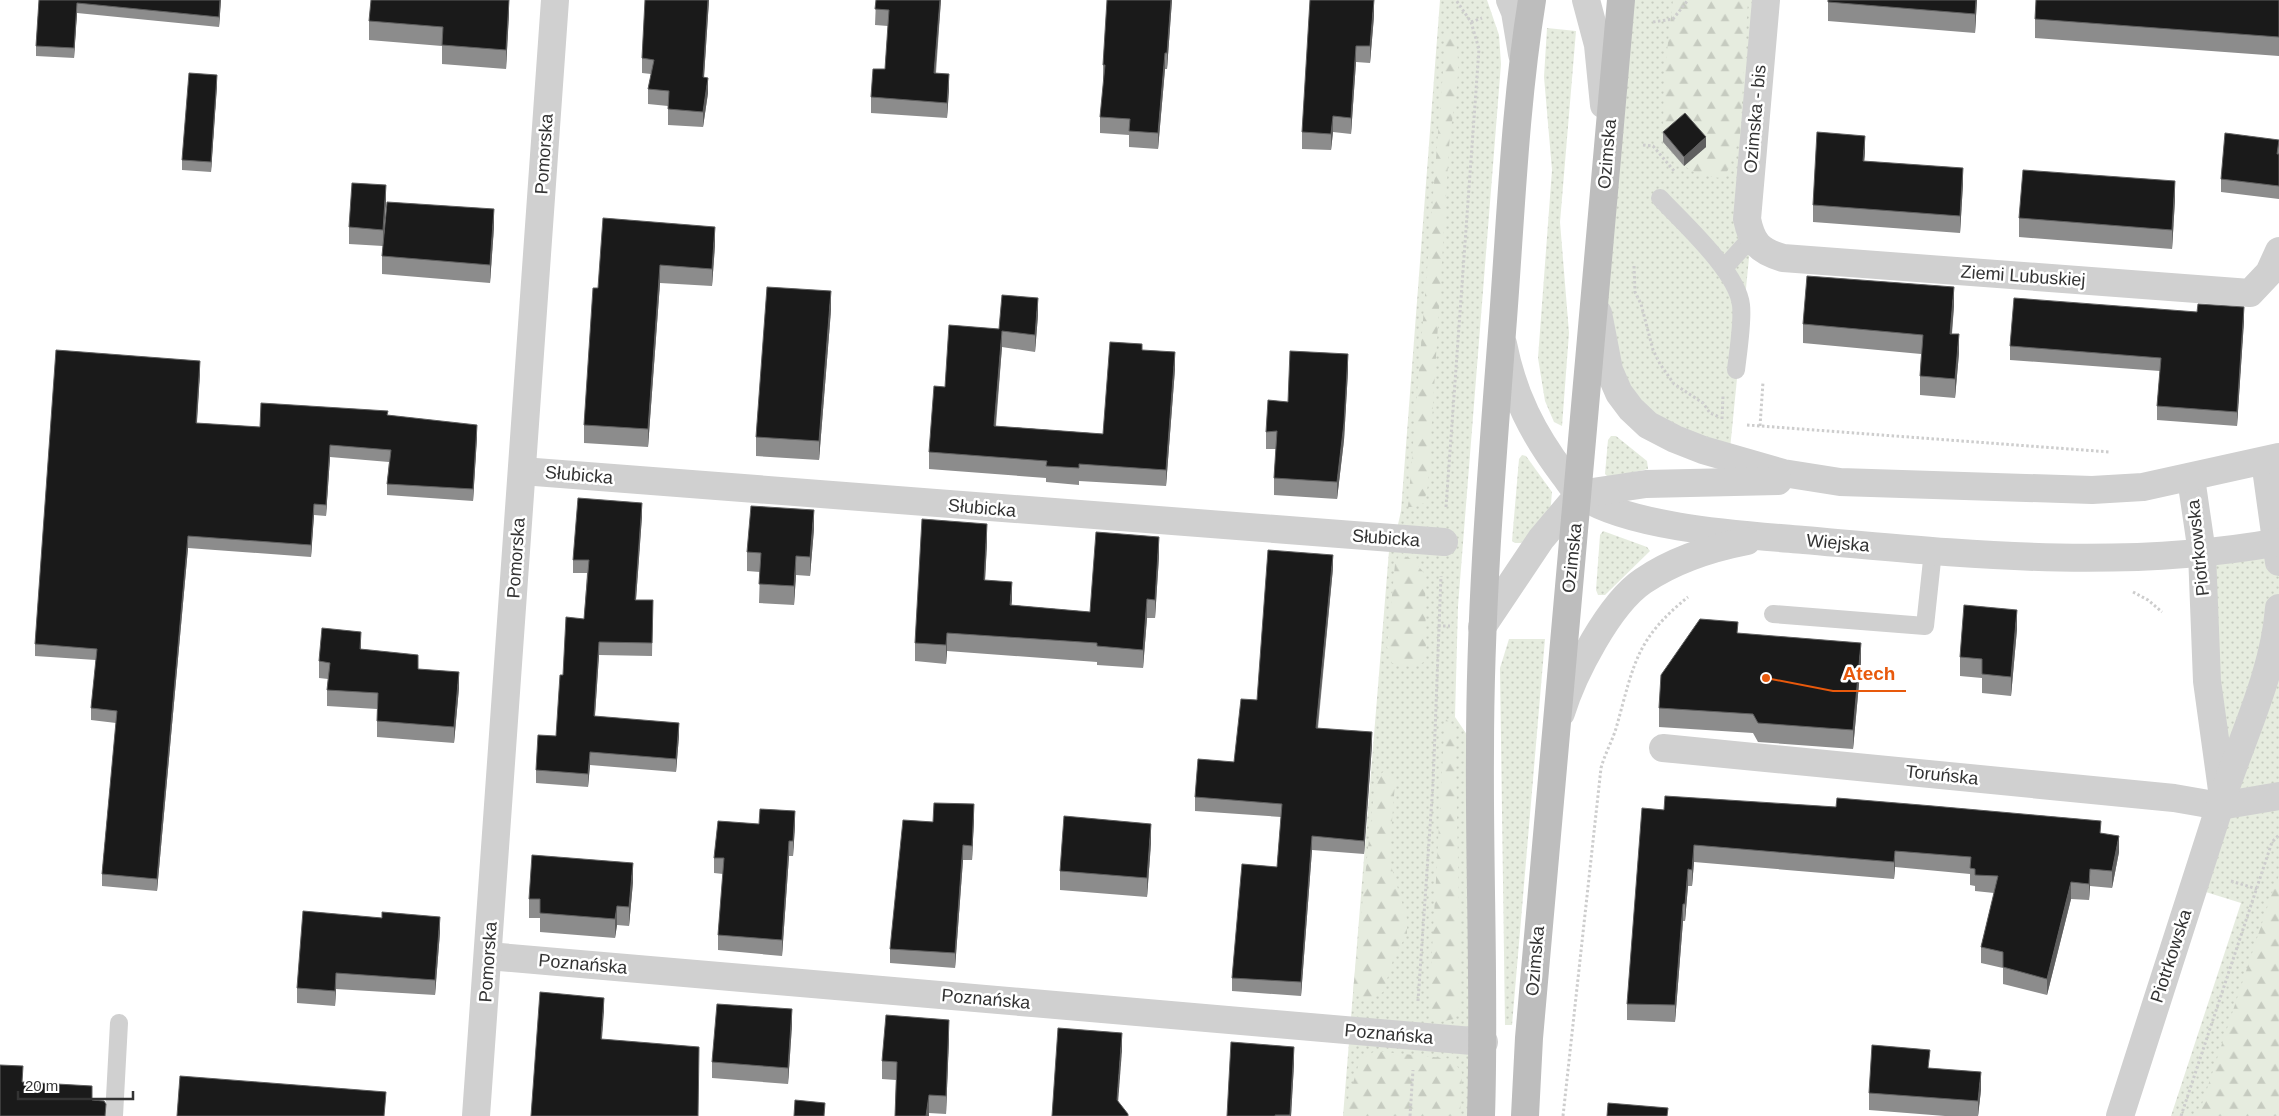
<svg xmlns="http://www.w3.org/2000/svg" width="2279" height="1116" viewBox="0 0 2279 1116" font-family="Arial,sans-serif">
<defs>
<pattern id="grass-dots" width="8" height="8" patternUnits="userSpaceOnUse" patternTransform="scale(1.25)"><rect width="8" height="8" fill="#e6ecdf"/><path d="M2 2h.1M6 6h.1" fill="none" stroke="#c6cbc0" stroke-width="1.8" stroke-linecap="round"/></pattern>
<pattern id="forest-firs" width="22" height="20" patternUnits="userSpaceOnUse" patternTransform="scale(1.25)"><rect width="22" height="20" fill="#e6ecdf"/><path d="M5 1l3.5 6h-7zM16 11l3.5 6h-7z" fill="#c6cbc0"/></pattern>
</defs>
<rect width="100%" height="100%" fill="#fff"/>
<g fill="url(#grass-dots)">
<polygon points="1440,0 1487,0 1499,35 1501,64 1458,606 1455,717 1480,754 1481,1116 1343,1116 1389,551 1397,529 1401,511"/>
<polygon points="1621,0 1766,0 1751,238 1729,459 1648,425 1604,347"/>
<polygon points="1547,28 1576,31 1560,222 1569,333 1562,426 1554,422 1545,401 1538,358 1552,170 1544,77"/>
<polygon points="1611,436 1616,436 1647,461 1648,469 1609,478 1605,474 1608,440"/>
<polygon points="1522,455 1526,456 1552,492 1550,515 1521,543 1515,543 1512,541 1519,459"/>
<polygon points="1603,531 1647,547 1650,551 1605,595 1598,595 1596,590 1600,535"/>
<polygon points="2279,542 2279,1116 2171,1116 2241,903 2193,888 2220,806 2202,553"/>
<polygon points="1509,639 1545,639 1512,1025 1505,1025 1500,668"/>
</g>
<g fill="url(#forest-firs)">
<path d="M 1673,0 L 1748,0 L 1740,137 L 1728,170 L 1722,178 C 1689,175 1684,167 1663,142 L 1664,77 Z"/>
<path d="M 1446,34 L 1454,36 C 1465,71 1451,112 1449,148 C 1442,261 1435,373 1428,485 L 1424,503 L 1415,507 L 1408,507 Z"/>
<path d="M 1400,554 L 1413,560 L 1425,574 L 1426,660 C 1415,670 1404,666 1392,663 L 1387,647 L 1395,564 Z"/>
<polygon points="1445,718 1455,729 1459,905 1459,1012 1454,1019 1439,1022 1431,1018 1429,1005"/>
<polygon points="1386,769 1395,783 1389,859 1407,919 1407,935 1395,954 1383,992 1367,1002 1353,991 1374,792 1381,774"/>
<polygon points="2279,876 2279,1116 2198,1116 2274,887"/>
<polygon points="1375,1051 1452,1059 1462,1073 1460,1116 1343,1116 1360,1060"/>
</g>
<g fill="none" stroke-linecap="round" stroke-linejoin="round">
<g stroke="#cdcdcd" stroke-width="3" stroke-dasharray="2.5 2.5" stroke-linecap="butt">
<polyline points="1471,22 1482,18"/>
<polyline points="1653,22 1673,19 1688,0"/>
<polyline points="1643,145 1653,146 1675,172"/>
<polyline points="1634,266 1635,292 1641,304 1653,350 1660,364 1674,384 1703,403 1710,413 1719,417"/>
<polyline points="1722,419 1723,396"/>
<polyline points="1747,425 2110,452"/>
<polyline points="1760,426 1763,382"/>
<polyline points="1446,507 1479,49 1471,22 1456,0"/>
<polyline points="2133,592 2148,600 2162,612"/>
<polyline points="1438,626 1450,626"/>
<polyline points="2231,881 2257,889"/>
<polyline points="1418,1001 1433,784 1441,576"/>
<polyline points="1410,1116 1413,1070"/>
<path d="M 1563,1116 L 1601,768 C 1605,753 1613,740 1617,725 C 1634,664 1636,639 1688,597"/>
<polyline points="2181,1116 2272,842 2279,835"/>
</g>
<g stroke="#d0d0d0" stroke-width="18">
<path d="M 1660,198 C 1683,223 1737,271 1741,305 C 1743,322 1738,352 1736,370"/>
<polyline points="1724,268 1751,238"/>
<polyline points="1773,614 1925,626 1933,551"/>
<polyline points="114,1116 119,1023"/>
</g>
<g stroke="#d0d0d0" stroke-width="28">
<path d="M 1766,0 L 1747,219 C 1752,243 1759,251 1783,258 L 2250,293 L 2269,273 L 2279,251"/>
<polyline points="2265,461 2279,562"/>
<polyline points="522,471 1444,542"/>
<polyline points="2191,478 2202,553 2207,681 2222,790"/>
<polyline points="1663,748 2174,798 2220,806 2279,796"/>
<polyline points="488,956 1484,1042"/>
<polyline points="476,1116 555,0"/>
<path d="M 2120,1116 C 2154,1009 2188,902 2223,796 C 2243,735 2274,673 2279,608"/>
</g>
<g stroke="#d0d0d0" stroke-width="28">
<polyline points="1510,0 1515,12 1522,54"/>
<polyline points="1586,0 1598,45 1604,105"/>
<polyline points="1598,313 1609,370 1619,393 1631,409 1648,425 1675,439 1703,450 1783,473 1840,482 2092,490 2143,487 2279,457"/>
<path d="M 1503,344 C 1513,395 1533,434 1564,475 C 1569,481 1574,491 1581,495 C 1629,528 1745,535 1804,540 C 1965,554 2118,571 2279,542"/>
<polyline points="1482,627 1541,539 1579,494 1646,484 1778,481"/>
<path d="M 1561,713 C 1573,674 1609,604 1643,581 C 1674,560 1711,548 1747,541"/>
</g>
<g stroke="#bdbdbd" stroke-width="28">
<path d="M 1481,1116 C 1485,994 1479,873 1480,751 C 1480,606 1492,463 1503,319 C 1511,213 1515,105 1532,0"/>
<polyline points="1525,1116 1529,1038 1621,0"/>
</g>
</g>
<g fill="#8c8c8c">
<polygon points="39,0 221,0 219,27 77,13 74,58 36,56 36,46"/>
<polygon points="509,0 509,13 506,69 442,64 442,46 369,40 369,21"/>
<polygon points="709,0 704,77 708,93 703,127 668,125 668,106 648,104 648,89 651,74 642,73 642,58"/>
<polygon points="876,0 941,0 936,73 949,89 947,118 871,113 871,97 885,69 888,26 875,25"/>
<polygon points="1172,0 1167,69 1165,69 1158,149 1129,147 1129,135 1100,133 1100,117 1104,81 1103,81 1103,65"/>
<polygon points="1828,0 1977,0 1975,33 1828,21"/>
<polygon points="2279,0 2279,56 2035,38 2035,19"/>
<polygon points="1374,16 1370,63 1356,62 1351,134 1333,132 1331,150 1302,149 1302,132"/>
<polygon points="217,85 211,172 182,170 182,160"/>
<polygon points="1663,132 1706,147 1684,166 1663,142"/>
<polygon points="2279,140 2279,199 2221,192 2221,179"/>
<polygon points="1865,152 1864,161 1963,184 1960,233 1813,222 1813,205"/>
<polygon points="2175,200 2172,249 2019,237 2019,218"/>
<polygon points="386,202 383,246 349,244 349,227"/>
<polygon points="494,227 490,283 382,274 382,256"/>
<polygon points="715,245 712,286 660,283 648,447 584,443 584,425 598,288"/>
<polygon points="1954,306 1952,334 1959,353 1955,398 1920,395 1920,376 1921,354 1803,343 1803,324"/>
<polygon points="831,310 819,460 756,456 756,437"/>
<polygon points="1038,315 1035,352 1002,347 996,426 1103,434 1142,350 1175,369 1166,486 1079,481 1079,485 1046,482 1046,478 929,469 929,452 999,329"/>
<polygon points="2244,321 2237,426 2157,420 2157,406 2160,371 2010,360 2010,346"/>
<polygon points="1348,371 1344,440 1337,499 1274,495 1274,478 1276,449 1266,449 1266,432 1288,402"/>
<polygon points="200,373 197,423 260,427 388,415 477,437 473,501 387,495 387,484 389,462 330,457 326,516 314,515 311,557 188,548 157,891 102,886 102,874 116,723 91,720 91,708 96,660 35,656 35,644"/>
<polygon points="642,516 636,600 653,600 652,656 599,655 595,716 679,736 676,772 590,765 588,787 536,783 536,770 556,736 563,675 584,619 587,573 573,573 573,560"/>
<polygon points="814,529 810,576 796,575 794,605 759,603 760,572 747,571 747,552"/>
<polygon points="987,543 985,580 1012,600 1011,605 1090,612 1159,556 1155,618 1147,618 1143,668 1097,665 1097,662 947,651 946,664 915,661 915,643"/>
<polygon points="1333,568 1318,728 1372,745 1364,854 1312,850 1301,996 1232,991 1232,978 1277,867 1281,817 1195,811 1195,797 1234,762 1257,700"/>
<polygon points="2017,629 2011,696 1982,693 1982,678 1960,676 1960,657"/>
<polygon points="1738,633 1861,662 1853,749 1758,742 1753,733 1659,727 1659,708"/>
<polygon points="361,649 418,669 459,688 454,743 377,737 377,709 327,706 327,690 328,679 319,678 319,661"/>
<polygon points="1664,810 2101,833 2119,852 2112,888 2090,886 2089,900 2071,899 2047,995 2003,984 2003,968 1981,963 1981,947 1994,893 1975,891 1975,886 1970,885 1970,874 1895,867 1894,879 1694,862 1692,886 1688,886 1685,921 1683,921 1675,1022 1627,1020 1627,1004"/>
<polygon points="974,819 972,860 963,860 955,968 890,963 890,949 933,822"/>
<polygon points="795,826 793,856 789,856 782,956 718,950 718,935 723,874 714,873 714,858"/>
<polygon points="1151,843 1147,897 1060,890 1060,871"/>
<polygon points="633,882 629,926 617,925 615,938 540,932 540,918 529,918 529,899"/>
<polygon points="440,932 435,995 336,989 335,1006 297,1003 297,988"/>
<polygon points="792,1025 788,1084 712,1078 712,1062"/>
<polygon points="949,1038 946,1114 929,1113 929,1116 895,1116 896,1080 882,1079 882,1061"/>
<polygon points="1294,1064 1291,1116 1227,1116"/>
<polygon points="1930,1068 1981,1090 1978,1116 1945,1116 1869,1110 1869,1093"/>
</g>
<g fill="#5f5f5f">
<polygon points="220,0 221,0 219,27 219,17"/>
<polygon points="509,0 509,13 506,69 506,50"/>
<polygon points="708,0 709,0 703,92 703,77"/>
<polygon points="940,0 941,0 934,88 934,73"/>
<polygon points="1171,0 1172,0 1167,69 1167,53"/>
<polygon points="1374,0 1374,16 1370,63 1370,46"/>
<polygon points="1976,0 1977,0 1975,33 1975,14"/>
<polygon points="77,3 77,13 74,58 74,48"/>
<polygon points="1356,46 1356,62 1351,134 1351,118"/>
<polygon points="1165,53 1165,69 1158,149 1158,133"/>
<polygon points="949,74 949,89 947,118 947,103"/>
<polygon points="217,75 217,85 211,172 211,162"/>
<polygon points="708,78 708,93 703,127 703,112"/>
<polygon points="1333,116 1333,132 1331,150 1331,134"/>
<polygon points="1865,136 1865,152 1863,177 1863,161"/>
<polygon points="1706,137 1706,147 1684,166 1684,157"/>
<polygon points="1963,168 1963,184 1960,233 1960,216"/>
<polygon points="2175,181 2175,200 2172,249 2172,230"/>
<polygon points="386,185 386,202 383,246 383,230"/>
<polygon points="494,209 494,227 490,283 490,265"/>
<polygon points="715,227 715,245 712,286 712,269"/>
<polygon points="660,265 660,283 648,447 648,429"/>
<polygon points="1954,287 1954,306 1950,353 1950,334"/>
<polygon points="831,291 831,310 819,460 819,441"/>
<polygon points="1038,298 1038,315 1035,352 1035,335"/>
<polygon points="2244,307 2244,321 2237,426 2237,412"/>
<polygon points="1002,331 1002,347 994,442 994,426"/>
<polygon points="1959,334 1959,353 1955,398 1955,379"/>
<polygon points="1175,352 1175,369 1166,486 1166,470"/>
<polygon points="1348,354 1348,371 1344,440 1337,499 1337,482"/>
<polygon points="200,361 200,373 196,434 196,423"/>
<polygon points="477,425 477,437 473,501 473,489"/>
<polygon points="330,445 330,457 326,516 326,505"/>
<polygon points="642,503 642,516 635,613 635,600"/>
<polygon points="314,504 314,515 311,557 311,545"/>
<polygon points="814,510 814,529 810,576 810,557"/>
<polygon points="987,524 987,543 984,599 984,580"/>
<polygon points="188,536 188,548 157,891 157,879"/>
<polygon points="1159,537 1159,556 1155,618 1155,600"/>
<polygon points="1333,555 1333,568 1316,741 1316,728"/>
<polygon points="796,556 796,575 794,605 794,586"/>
<polygon points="1012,582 1012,600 1010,623 1010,605"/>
<polygon points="1147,599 1147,618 1143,668 1143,650"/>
<polygon points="2017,610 2017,629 2011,696 2011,677"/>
<polygon points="361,632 361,648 360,665 360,649"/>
<polygon points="947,633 947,651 946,664 946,645"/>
<polygon points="599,642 599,655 594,729 594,716"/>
<polygon points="1861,643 1861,662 1853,749 1853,730"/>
<polygon points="459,672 459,688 454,743 454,727"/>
<polygon points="679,723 679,736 676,772 676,759"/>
<polygon points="1372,732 1372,745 1364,854 1364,841"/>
<polygon points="590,752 590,765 588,787 588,774"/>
<polygon points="974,804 974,819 972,860 972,846"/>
<polygon points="795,811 795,826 793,856 793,841"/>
<polygon points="1151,824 1151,843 1147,897 1147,878"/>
<polygon points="1312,836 1312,850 1301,996 1301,982"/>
<polygon points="2119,836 2119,852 2112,888 2112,871"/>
<polygon points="789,841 789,856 782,956 782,940"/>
<polygon points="963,845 963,860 955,968 955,953"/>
<polygon points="1694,845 1694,862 1692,886 1692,870"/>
<polygon points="1895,851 1895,867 1894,879 1894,862"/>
<polygon points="633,863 633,882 629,926 629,907"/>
<polygon points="1688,869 1688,886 1685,921 1685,904"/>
<polygon points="2090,869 2090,886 2089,900 2089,884"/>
<polygon points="2071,882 2071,899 2047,995 2047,979"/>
<polygon points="1683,904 1683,921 1675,1022 1675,1005"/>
<polygon points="617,906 617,925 615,938 615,919"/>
<polygon points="440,917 440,932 435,995 435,980"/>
<polygon points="336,973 336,989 335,1006 335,991"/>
<polygon points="604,998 604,1011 601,1052 601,1039"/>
<polygon points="792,1009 792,1025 788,1084 788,1068"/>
<polygon points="949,1020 949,1038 946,1114 946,1096"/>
<polygon points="1122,1033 1122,1051 1117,1116 1117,1100"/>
<polygon points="1294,1047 1294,1064 1291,1116 1290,1116"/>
<polygon points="1981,1072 1981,1090 1978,1116 1978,1101"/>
<polygon points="929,1095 929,1116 926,1116"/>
</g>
<g fill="#1a1a1a" stroke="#5f5f5f">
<polygon points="39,0 220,0 219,17 77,3 74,48 36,46"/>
<polygon points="371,0 509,0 506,50 442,45 443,27 369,21"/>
<polygon points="645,0 708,0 703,77 708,78 703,112 668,109 669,91 648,89 654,60 642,58"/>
<polygon points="876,0 940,0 934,73 949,74 947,103 871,97 873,69 885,69 889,10 875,9"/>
<polygon points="1107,0 1171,0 1167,53 1165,53 1158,133 1129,131 1130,119 1100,117 1105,65 1103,65"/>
<polygon points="1310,0 1374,0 1370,46 1356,46 1351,118 1333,116 1331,134 1302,132"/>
<polygon points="1828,0 1976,0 1975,14 1828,2"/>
<polygon points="2036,0 2279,0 2279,37 2035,19"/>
<polygon points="189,73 217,75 211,162 182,160"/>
<polygon points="1685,113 1706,137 1684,157 1663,132"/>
<polygon points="1817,132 1865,136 1863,161 1963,168 1960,216 1813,205"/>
<polygon points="2225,133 2279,140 2277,154 2279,154 2279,186 2221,179"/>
<polygon points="2023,170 2175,181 2172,230 2019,218"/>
<polygon points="352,183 386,185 383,230 349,227"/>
<polygon points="387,202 494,209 490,265 382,256"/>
<polygon points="603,218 715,227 712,269 660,265 648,429 584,425 593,288 598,288"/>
<polygon points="1807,276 1954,287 1950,334 1959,334 1955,379 1920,376 1923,335 1803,324"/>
<polygon points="767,287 831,291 819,441 756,437"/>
<polygon points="1002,295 1038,298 1035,335 1002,331 994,426 1103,434 1110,342 1142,344 1142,350 1175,352 1166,470 1079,464 1079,468 1046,466 1047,461 929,452 934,386 945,387 949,325 999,329"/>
<polygon points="2014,298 2197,312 2198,304 2244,307 2237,412 2157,406 2161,358 2010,346"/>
<polygon points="56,350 200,361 196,423 260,427 261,403 388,411 387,415 477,425 473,489 387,484 391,450 330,445 326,505 314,504 311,545 188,536 157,879 102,874 117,711 91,708 97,649 35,644"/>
<polygon points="1290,351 1348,354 1344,423 1337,482 1274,478 1277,431 1266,432 1268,400 1288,402"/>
<polygon points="578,498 642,503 635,600 653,600 652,643 599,642 594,716 679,723 676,759 590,752 588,774 536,770 538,735 556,736 560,675 563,675 566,617 584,619 589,560 573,560"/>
<polygon points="751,506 814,510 810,557 796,556 794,586 759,584 761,553 747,552"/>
<polygon points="922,519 987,524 984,580 1012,582 1010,605 1090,612 1096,532 1159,537 1155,600 1147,599 1143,650 1097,646 1097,643 947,633 946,645 915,643"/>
<polygon points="1268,550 1333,555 1316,728 1372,732 1364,841 1312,836 1301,982 1232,978 1242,864 1277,867 1282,804 1195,797 1198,759 1234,762 1241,699 1257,700"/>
<polygon points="1964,605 2017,610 2011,677 1982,674 1982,659 1960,657"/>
<polygon points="1700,619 1738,622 1737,633 1861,643 1853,730 1758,723 1753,714 1659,708 1661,675"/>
<polygon points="322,628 361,632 360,649 418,655 418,669 459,672 454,727 377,721 378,693 327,690 330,663 319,661"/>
<polygon points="1665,796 1836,807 1837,798 1933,806 2101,821 2100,833 2119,836 2112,871 2090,869 2089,884 2071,882 2047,979 2003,967 2003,952 1981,947 1998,876 1975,875 1975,869 1970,868 1971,857 1895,851 1894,862 1694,845 1692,870 1688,869 1685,904 1683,904 1675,1005 1627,1004 1642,808 1664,810"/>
<polygon points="934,803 974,804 972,846 963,845 955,953 890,949 903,820 933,822"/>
<polygon points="760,809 795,811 793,841 789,841 782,940 718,935 724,858 714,858 718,821 759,824"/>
<polygon points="1064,816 1151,824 1147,878 1060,871"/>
<polygon points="532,855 633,863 629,907 617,906 615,919 540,913 540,899 529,899"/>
<polygon points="303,911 382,918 382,912 440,917 435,980 336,973 335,991 297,988"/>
<polygon points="540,992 604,998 601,1039 699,1047 698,1116 531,1116"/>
<polygon points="717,1004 792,1009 788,1068 712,1062"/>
<polygon points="886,1015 949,1020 946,1096 929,1095 926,1116 895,1116 897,1062 882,1061"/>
<polygon points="1058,1028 1122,1033 1117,1100 1128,1114 1128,1116 1052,1116"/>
<polygon points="1231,1042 1294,1047 1290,1115 1275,1115 1275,1116 1227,1116"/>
<polygon points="1872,1045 1930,1050 1928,1068 1981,1072 1978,1101 1869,1093"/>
<polygon points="0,1065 23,1066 22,1082 92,1086 92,1100 104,1101 106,1104 105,1116 0,1116"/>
<polygon points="180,1076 386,1092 384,1116 177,1116"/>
<polygon points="795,1100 825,1103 824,1116 794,1116"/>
<polygon points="1608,1103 1668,1108 1667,1116 1607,1116"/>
</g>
<g text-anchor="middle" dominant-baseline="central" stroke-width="5" stroke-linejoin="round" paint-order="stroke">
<g font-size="18" fill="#333" stroke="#fff">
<text transform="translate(1755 119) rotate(-85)">Ozimska - bis</text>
<text transform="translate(544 154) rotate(-86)">Pomorska</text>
<text transform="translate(1607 154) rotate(-85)">Ozimska</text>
<text transform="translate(2023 276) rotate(4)">Ziemi Lubuskiej</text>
<text transform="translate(579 475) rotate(5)">Słubicka</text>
<text transform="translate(982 508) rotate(5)">Słubicka</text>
<text transform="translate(1386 538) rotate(4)">Słubicka</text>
<text transform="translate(1838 543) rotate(5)">Wiejska</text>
<text transform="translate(2198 548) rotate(-96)">Piotrkowska</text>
<text transform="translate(516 558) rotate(-86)">Pomorska</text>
<text transform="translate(1572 558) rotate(-84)">Ozimska</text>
<text transform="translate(1942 775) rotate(6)">Toruńska</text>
<text transform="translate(2171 956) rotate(-72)">Piotrkowska</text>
<text transform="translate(1535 961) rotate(-85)">Ozimska</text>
<text transform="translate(488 962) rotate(-86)">Pomorska</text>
<text transform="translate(583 964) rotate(5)">Poznańska</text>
<text transform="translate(986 999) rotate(5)">Poznańska</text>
<text transform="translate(1389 1034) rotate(5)">Poznańska</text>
</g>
</g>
<path fill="none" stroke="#e8590c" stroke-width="2" d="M1766 678L1833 691H1906"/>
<circle fill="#e8590c" stroke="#fff" stroke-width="2" cx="1766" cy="678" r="5"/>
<g font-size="19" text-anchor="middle" font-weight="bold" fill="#e8590c" stroke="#fff" stroke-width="5" stroke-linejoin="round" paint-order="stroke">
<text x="1869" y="680">Atech</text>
</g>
<path d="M18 1091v8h115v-8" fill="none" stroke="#333333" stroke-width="2.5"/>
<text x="25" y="1091" font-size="15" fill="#333333" stroke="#ffffff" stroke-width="4" paint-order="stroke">20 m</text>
</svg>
